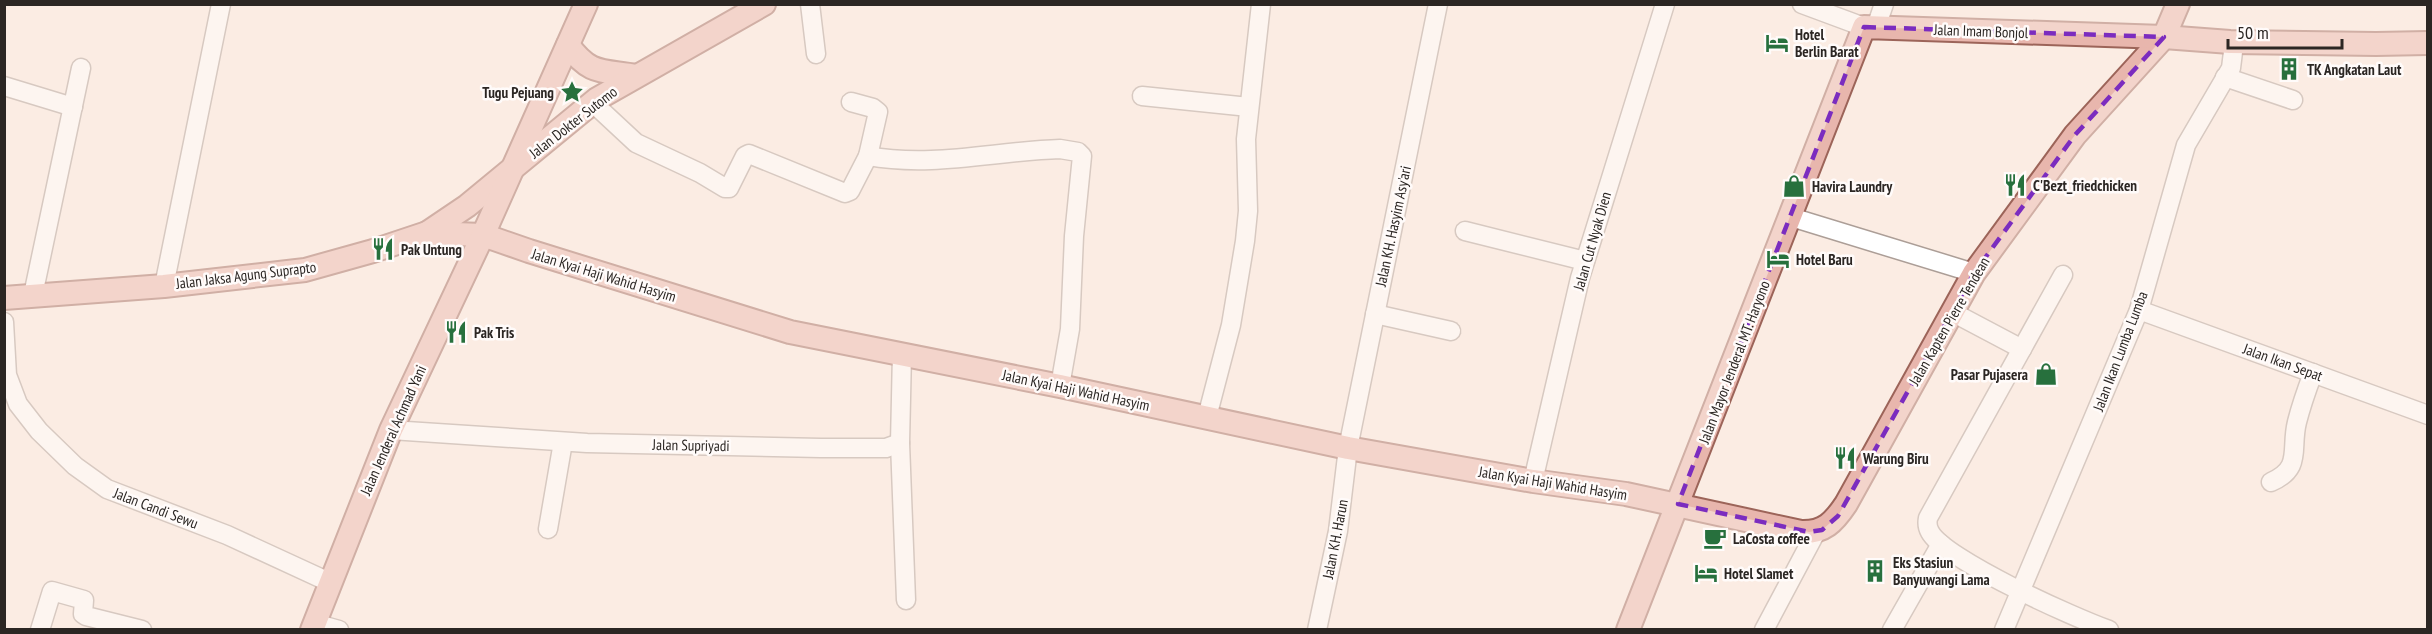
<svg xmlns="http://www.w3.org/2000/svg" width="2432" height="634" viewBox="0 0 2432 634" font-family="'PT Sans Narrow',sans-serif">
<rect width="100%" height="100%" fill="#fbece3"/>
<g fill="none" stroke-linecap="round" stroke-linejoin="round">
<g stroke="#ac9e97" stroke-width="21">
<g id="minor">
<polyline points="810,4 816,54"/>
<polyline points="1802,4 1864,27"/>
<polyline points="1876,27 1884,4"/>
<polyline points="2225,77 2293,100"/>
<polyline points="4,86 73,107"/>
<polyline points="1142,96 1249,107"/>
<path d="M 851,102 L 873,108 L 878,112 L 868,156 C 933,168 995,151 1060,149 L 1078,152 L 1082,156 L 1074,236 L 1070,329 L 1060,386"/>
<polyline points="593,103 636,143 700,173 725,188 729,188 745,156 749,154 845,193 850,191 868,156"/>
<polyline points="1791,217 1974,273"/>
<polyline points="1465,231 1585,261"/>
<path d="M 2063,275 L 1928,518 C 1927,523 1927,527 1930,532 C 1945,560 2075,618 2109,630"/>
<polyline points="164,286 221,4"/>
<polyline points="33,295 81,68"/>
<polyline points="2139,310 2428,415"/>
<polyline points="1952,312 2022,349"/>
<polyline points="1375,314 1451,331"/>
<polyline points="4,322 7,375 18,404 39,431 75,466 107,489 227,535 329,582"/>
<polyline points="902,353 900,443 906,600"/>
<polyline points="1207,417 1231,325 1245,241 1248,211 1246,139 1261,4"/>
<polyline points="391,430 587,443 821,448 886,448 900,443"/>
<polyline points="1533,481 1580,278 1665,4"/>
<path d="M 2271,482 C 2303,468 2290,449 2297,422 C 2301,406 2307,389 2313,373"/>
<polyline points="548,529 563,442"/>
<polyline points="314,623 339,630"/>
<polyline points="40,630 52,591 84,600 83,614 86,616 142,630"/>
<polyline points="1317,630 1338,531 1348,448 1438,4"/>
<polyline points="1764,630 1816,532"/>
<polyline points="1892,630 1941,544"/>
<polyline points="2004,630 2139,310 2186,145 2231,68 2233,52 2230,42"/>
</g>
</g>
<g stroke="#9c6459" stroke-width="26">
<g id="major">
<path d="M 568,45 C 590,75 601,70 636,76"/>
<polyline points="427,233 467,206 597,99 764,4"/>
<path d="M 4,298 L 164,286 L 305,270 L 373,251 L 427,233 L 483,235 L 529,251 L 790,332 L 1060,386 L 1348,448 L 1533,481 L 1626,494 L 1801,532 C 1824,533 1834,522 1846,504 L 1974,273 L 2075,135 L 2164,37 L 2178,4"/>
<polyline points="312,630 391,430 483,235 586,4"/>
<polyline points="1628,630 1864,27 2164,37 2230,42 2376,44 2428,43"/>
</g>
</g>
<use href="#minor" stroke="#fff" stroke-width="18"/>
<use href="#major" stroke="#e8b6ad" stroke-width="22"/>
</g>
<path d="M0 0H2432V634H0ZM 1864,27 L 2164,37 L 2075,135 L 1974,273 L 1838,516 L 1822,530 L 1809,532 L 1678,504 Z" fill="#fbece3" fill-opacity=".55" fill-rule="evenodd"/>
<path fill="none" stroke="#7b2cbf" stroke-width="4.5" stroke-dasharray="12 8" stroke-linejoin="round" d="M 1864,27 L 2164,37 L 2075,135 L 1974,273 L 1838,516 L 1822,530 L 1809,532 L 1678,504 Z"/>
<defs>
<g id="hotel-bare" transform="scale(1.8)"><path d="M-6-4.5h1.5V1H6V5H4.5V3h-9V5H-6ZM-4 0a1.8 1.8 0 1 1 3.6 0ZM.5 0V-2.5h3Q6-2.5 6 0Z" fill="#27703d" stroke="#fffbfa" stroke-width="2.5" paint-order="stroke"/></g>
<g id="building-bare" transform="scale(1.8)"><path d="M-4-6H4V6H1V3H-1V6H-4ZM-2.5-4.3h1.7v1.8h-1.7ZM.8-4.3h1.7v1.8H.8ZM-2.5-1h1.7V.8h-1.7ZM.8-1h1.7V.8H.8Z" fill="#27703d" stroke="#fffbfa" stroke-width="2.5" paint-order="stroke"/></g>
<g id="sight-bare" transform="scale(1.8)"><path d="M0-6L1.8-2.2L6-1.7L2.9 1.2L3.7 5.4L0 3.3L-3.7 5.4L-2.9 1.2L-6-1.7L-1.8-2.2Z" fill="#27703d" stroke="#fffbfa" stroke-width="2.5" paint-order="stroke"/></g>
<g id="restaurant-bare" transform="scale(1.8)"><path d="M-5-6h1v4h1v-4h1v4h1v-4h1v5L-1.5 .5V6h-2V.5L-5-1ZM5-6V6H3V1.5H1.5Q1.5-4 5-6Z" fill="#27703d" stroke="#fffbfa" stroke-width="2.5" paint-order="stroke"/></g>
<g id="shop-bare" transform="scale(1.8)"><path d="M-5-2.5h2.3a2.7 3.5 0 0 1 5.4 0H5L5.5 6h-11ZM-1.5-2.5h3a1.5 2.3 0 0 0-3 0Z" fill="#27703d" stroke="#fffbfa" stroke-width="2.5" paint-order="stroke"/></g>
<g id="cafe-bare" transform="scale(1.8)"><path d="M-5.5-4.5H6V0H3Q3 3.5 0 3.5H-2.5Q-5.5 3.5-5.5 0ZM3-3.2v2h1.7v-2ZM-6 4.5H4V6H-6Z" fill="#27703d" stroke="#fffbfa" stroke-width="2.5" paint-order="stroke"/></g>
</defs>
<g fill-rule="evenodd">
<use href="#hotel-bare" x="1777" y="43"/>
<use href="#building-bare" x="2289" y="69"/>
<use href="#sight-bare" x="572" y="92"/>
<use href="#restaurant-bare" x="2015" y="185"/>
<use href="#shop-bare" x="1794" y="186"/>
<use href="#restaurant-bare" x="383" y="249"/>
<use href="#hotel-bare" x="1778" y="259"/>
<use href="#restaurant-bare" x="456" y="332"/>
<use href="#shop-bare" x="2046" y="374"/>
<use href="#restaurant-bare" x="1845" y="458"/>
<use href="#cafe-bare" x="1715" y="538"/>
<use href="#building-bare" x="1875" y="571"/>
<use href="#hotel-bare" x="1706" y="573"/>
</g>
<g text-anchor="middle" dominant-baseline="central" stroke-width="5" stroke-linejoin="round" paint-order="stroke">
<g font-size="15" fill="#2b2623" stroke="#fffbfa">
<text transform="translate(1981 31) rotate(2)">Jalan Imam Bonjol</text>
<text transform="translate(573 122) rotate(-38)">Jalan Dokter Sutomo</text>
<text transform="translate(1393 226) rotate(-78)">Jalan KH. Hasyim Asy'ari</text>
<text transform="translate(1592 241) rotate(-74)">Jalan Cut Nyak Dien</text>
<text transform="translate(246 275) rotate(-7)">Jalan Jaksa Agung Suprapto</text>
<text transform="translate(604 275) rotate(17)">Jalan Kyai Haji Wahid Hasyim</text>
<text transform="translate(1949 321) rotate(-60)">Jalan Kapten Pierre Tendean</text>
<text transform="translate(2120 351) rotate(-69)">Jalan Ikan Lumba Lumba</text>
<text transform="translate(1734 362) rotate(-69)">Jalan Mayor Jenderal MT. Haryono</text>
<text transform="translate(2283 362) rotate(20)">Jalan Ikan Sepat</text>
<text transform="translate(1076 390) rotate(12)">Jalan Kyai Haji Wahid Hasyim</text>
<text transform="translate(393 430) rotate(-66)">Jalan Jenderal Achmad Yani</text>
<text transform="translate(691 445) rotate(1)">Jalan Supriyadi</text>
<text transform="translate(1553 483) rotate(9)">Jalan Kyai Haji Wahid Hasyim</text>
<text transform="translate(156 508) rotate(21)">Jalan Candi Sewu</text>
<text transform="translate(1335 539) rotate(-79)">Jalan KH. Harun</text>
</g>
<g font-size="15" font-weight="bold" fill="#2b2623" stroke="#fffbfa" text-anchor="start">
<text x="1795" y="34">Hotel<tspan x="1795" dy="17">Berlin Barat</tspan></text>
<text x="2307" y="69">TK Angkatan Laut</text>
<text x="554" y="92" text-anchor="end">Tugu Pejuang</text>
<text x="2033" y="185">C'Bezt_friedchicken</text>
<text x="1812" y="186">Havira Laundry</text>
<text x="401" y="249">Pak Untung</text>
<text x="1796" y="259">Hotel Baru</text>
<text x="474" y="332">Pak Tris</text>
<text x="2028" y="374" text-anchor="end">Pasar Pujasera</text>
<text x="1863" y="458">Warung Biru</text>
<text x="1733" y="538">LaCosta coffee</text>
<text x="1893" y="562">Eks Stasiun<tspan x="1893" dy="17">Banyuwangi Lama</tspan></text>
<text x="1724" y="573">Hotel Slamet</text>
</g>
</g>
<rect width="2432" height="634" fill="none" stroke="#2b2623" stroke-width="12"/>
<path d="M2228 39v9h114v-9" fill="none" stroke="#2b2623" stroke-width="3"/>
<text x="2237" y="39" font-size="18" fill="#2b2623" stroke="#fffbfa" stroke-width="4.5" paint-order="stroke">50 m</text>
</svg>
